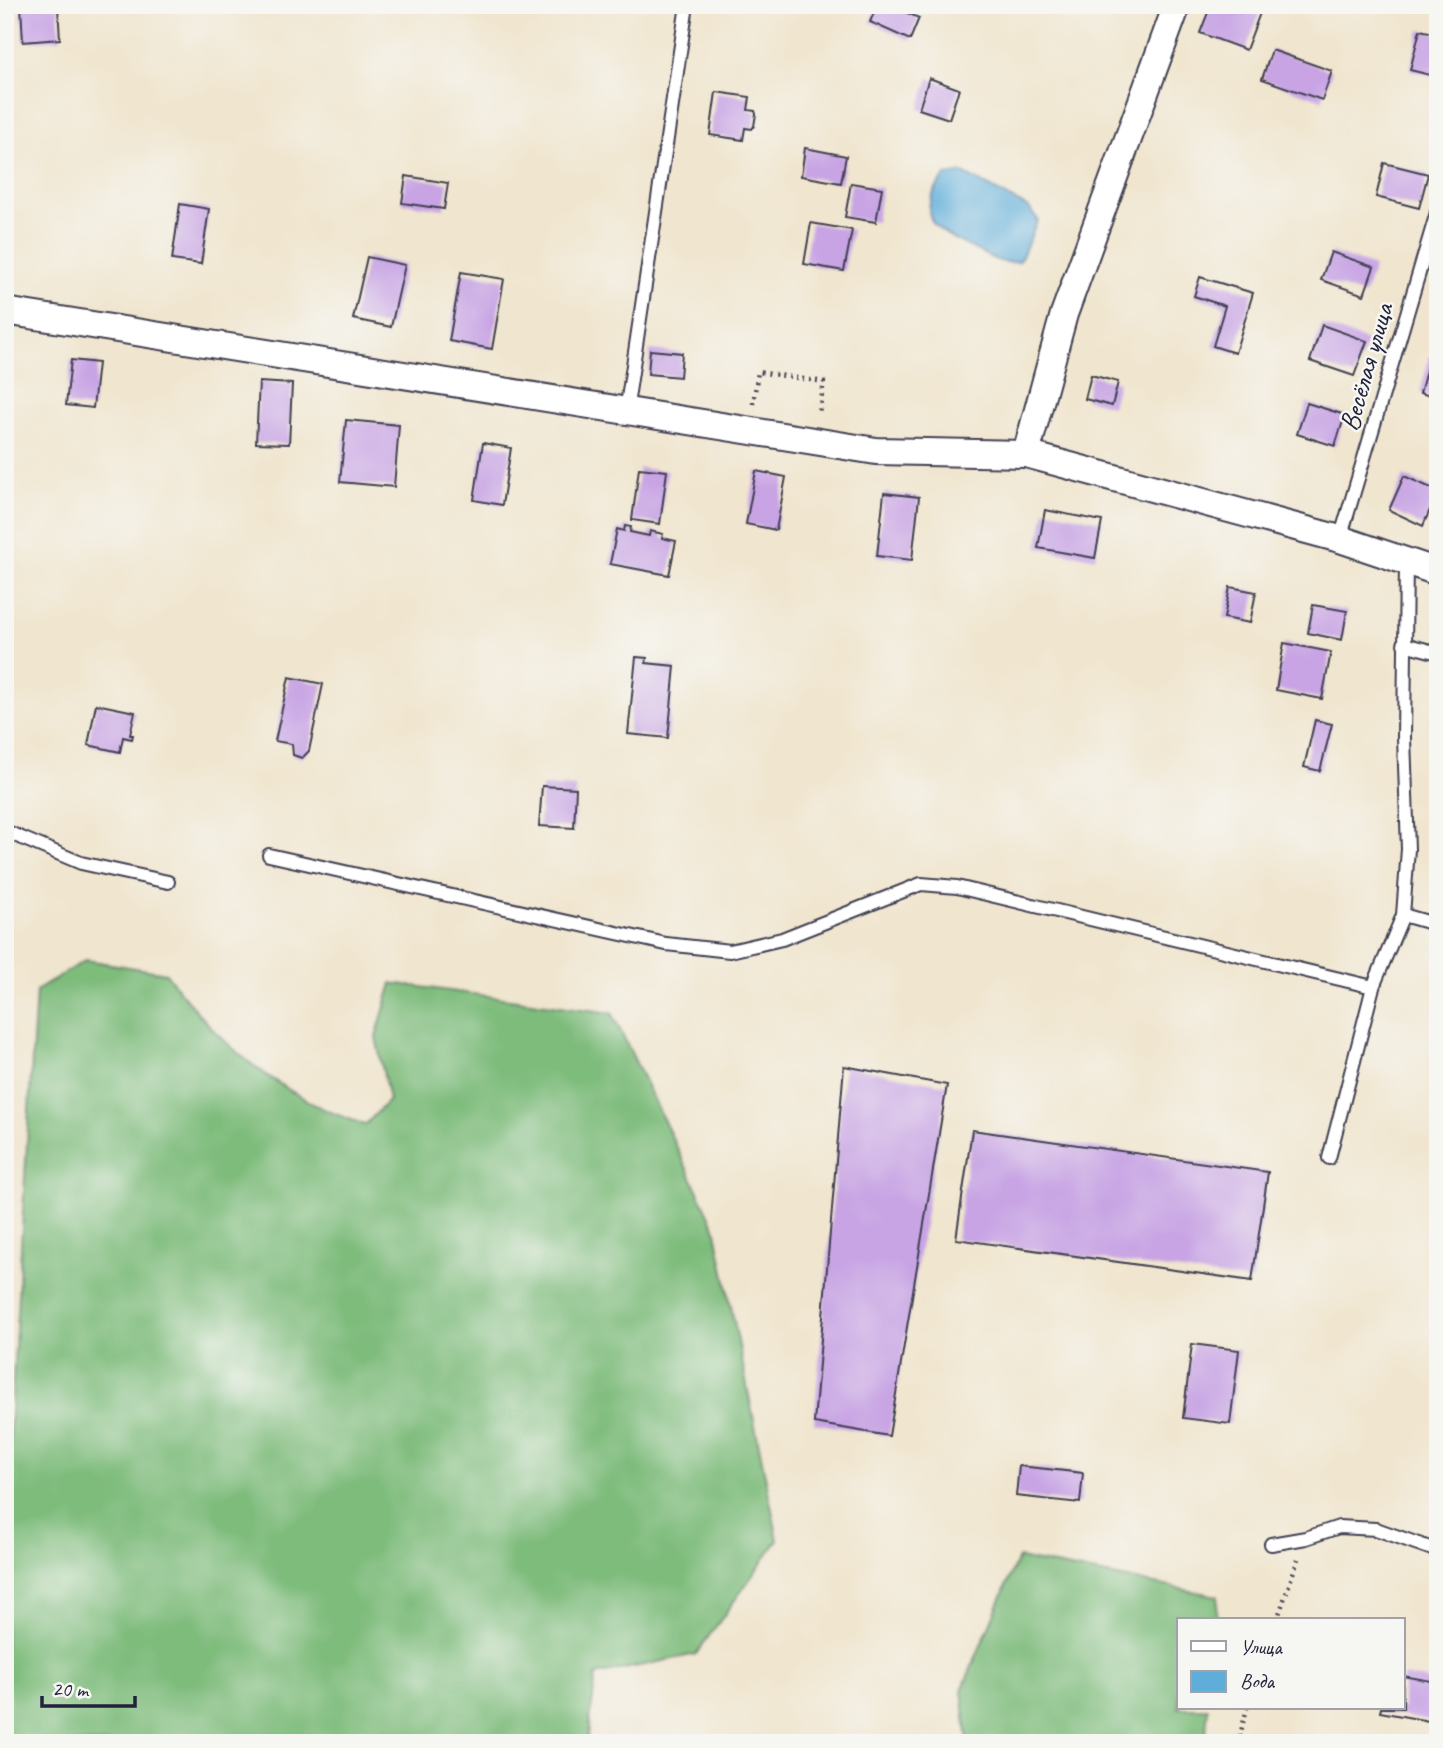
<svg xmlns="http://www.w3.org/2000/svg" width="1443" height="1748" viewBox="0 0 1443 1748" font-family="Caveat,sans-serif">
<rect width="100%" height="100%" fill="#f6f6f2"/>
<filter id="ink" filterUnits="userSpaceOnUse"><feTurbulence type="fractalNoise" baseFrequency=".0143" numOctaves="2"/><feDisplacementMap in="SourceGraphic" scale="14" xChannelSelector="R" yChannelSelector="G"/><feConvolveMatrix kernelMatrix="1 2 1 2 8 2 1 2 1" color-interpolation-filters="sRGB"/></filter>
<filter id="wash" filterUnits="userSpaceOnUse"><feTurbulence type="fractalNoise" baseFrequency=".00686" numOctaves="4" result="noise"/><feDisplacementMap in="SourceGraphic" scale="28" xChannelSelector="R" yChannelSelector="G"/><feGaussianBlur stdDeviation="1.57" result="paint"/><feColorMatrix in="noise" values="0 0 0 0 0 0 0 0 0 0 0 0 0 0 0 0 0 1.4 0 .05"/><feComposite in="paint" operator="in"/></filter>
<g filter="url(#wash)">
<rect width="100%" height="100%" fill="#f0e5ce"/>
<g fill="#7ebc7c" stroke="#506f5c" stroke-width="2">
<path d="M 86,960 L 166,973 C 206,1028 250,1070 310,1102 C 327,1112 347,1118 365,1125 L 389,1100 L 376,1037 L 392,983 L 612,1013 L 715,1227 L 778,1540 L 696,1654 L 596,1675 L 587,1743 L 5,1743 L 5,1515 L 36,991 Z"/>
<polygon points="1018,1558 1218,1596 1216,1620 1179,1620 1179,1708 1208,1708 1205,1743 968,1743 962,1690"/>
</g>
<path fill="#5fadd9" stroke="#40688a" stroke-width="2" d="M 963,173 L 1029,208 L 1038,220 L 1020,261 C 1003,266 989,257 974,249 C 934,230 911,217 946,175 Z"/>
<g id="blocks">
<g fill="#c8a4e4">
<polygon points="21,5 66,5 66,7 58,8 60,39 23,42"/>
<polygon points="877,5 889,5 919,18 910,40 870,22"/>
<polygon points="1211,5 1263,5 1246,50 1200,33"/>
<polygon points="1420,30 1438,34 1438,77 1410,70"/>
<polygon points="1272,50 1332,71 1322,100 1262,79"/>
<polygon points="929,78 959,89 949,119 919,109"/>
<polygon points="716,92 750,97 748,110 755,111 756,114 754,126 752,129 745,128 743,140 710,135"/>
<rect x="5" y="140" width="8" height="29"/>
<polygon points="805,148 846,156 841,183 801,176"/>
<polygon points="1384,163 1428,174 1419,208 1376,197"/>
<polygon points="406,176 448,183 444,209 402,203"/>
<polygon points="851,183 882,188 876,222 845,217"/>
<polygon points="180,204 209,209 201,264 172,260"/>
<polygon points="811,223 852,230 844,271 804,264"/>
<polygon points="1331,252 1374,267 1364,295 1321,280"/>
<polygon points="367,257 405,265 391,327 353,319"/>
<polygon points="461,272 504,279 492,349 449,341"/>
<polygon points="1200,277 1253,293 1235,353 1213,346 1225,306 1194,296"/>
<polygon points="1322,325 1367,341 1354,376 1310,361"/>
<polygon points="650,350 682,353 680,377 648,374"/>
<polygon points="1430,356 1438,358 1438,398 1420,393"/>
<polygon points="71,360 98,363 93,408 66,405"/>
<polygon points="1091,375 1118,382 1112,406 1085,399"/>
<polygon points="259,382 292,384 289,444 256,443"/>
<polygon points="1307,403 1345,415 1335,446 1297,434"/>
<polygon points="346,420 399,425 394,487 340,482"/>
<polygon points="483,443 511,448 502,505 474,500"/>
<polygon points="639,468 667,471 660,524 632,520"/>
<polygon points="756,471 786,477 776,530 746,524"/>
<polygon points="1404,476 1438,491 1423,526 1389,510"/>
<polygon points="884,493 919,497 912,560 877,556"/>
<polygon points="1045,510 1102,521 1095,558 1038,548"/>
<polygon points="625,526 631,527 630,532 649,536 650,531 663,534 662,538 676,541 669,575 610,564 617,529 624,531"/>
<polygon points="1230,587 1256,592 1250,623 1224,618"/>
<polygon points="1313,605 1347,611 1342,640 1308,633"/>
<polygon points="1284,643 1331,652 1322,699 1276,690"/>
<polygon points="636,657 647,658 646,663 675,666 668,738 628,734"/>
<polygon points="289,677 323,684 309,751 302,758 293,755 292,744 275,741"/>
<polygon points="96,704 135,712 130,735 133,735 132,739 123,737 120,752 88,745"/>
<polygon points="1315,720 1332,724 1320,771 1304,767"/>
<polygon points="542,786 576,788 574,828 539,826"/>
<polygon points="844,1066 947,1085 889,1436 814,1423"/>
<polygon points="972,1130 1268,1172 1252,1281 956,1239"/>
<polygon points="1192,1344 1239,1350 1230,1424 1183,1418"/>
<polygon points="1019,1466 1083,1473 1080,1503 1016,1496"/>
<polygon points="1403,1676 1437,1682 1429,1721 1380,1712 1381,1708 1403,1708"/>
</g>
</g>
</g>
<g filter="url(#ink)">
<use href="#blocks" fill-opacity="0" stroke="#413f51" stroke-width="2"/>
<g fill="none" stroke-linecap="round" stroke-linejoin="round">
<g stroke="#413f51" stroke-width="16">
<g id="service">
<polyline points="626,412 687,5"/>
<polyline points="1340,539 1438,209"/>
<polyline points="1404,644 1438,653"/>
<polyline points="5,831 81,863 168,882"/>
<polyline points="269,855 666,944 730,951 782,939 921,884 957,887 1373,987 1403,915 1408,849 1404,738 1406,562"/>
<polyline points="1403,915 1438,925"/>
<polyline points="1329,1158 1373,987"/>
<polyline points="1271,1544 1306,1538 1339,1527 1376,1529 1438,1551"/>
</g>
</g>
<g stroke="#413f51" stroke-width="30">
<g id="minor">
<polyline points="5,311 876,451 1026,454 1340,539 1438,572"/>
<polyline points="1026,454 1064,314 1177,5"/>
</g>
</g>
<g stroke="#413f51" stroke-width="4.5" stroke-dasharray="2 5" stroke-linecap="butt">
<polyline points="753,404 758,372 824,382 819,413"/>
<polyline points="1277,1620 1298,1559"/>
<polyline points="1238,1743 1247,1708"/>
</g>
<use href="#service" stroke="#fff" stroke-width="12"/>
<use href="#minor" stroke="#fff" stroke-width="26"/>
</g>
</g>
<g text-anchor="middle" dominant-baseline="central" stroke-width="5" stroke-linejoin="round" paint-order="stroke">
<g font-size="28" fill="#22223b" stroke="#f6f6f2">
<text transform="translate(1366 367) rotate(-74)">Весёлая улица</text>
</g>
</g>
<rect width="1443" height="1748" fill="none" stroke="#f6f6f2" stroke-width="28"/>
<rect x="1177" y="1618" width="228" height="91" fill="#f6f6f2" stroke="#a1a1a9" stroke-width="2"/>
<rect x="1191" y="1641" width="35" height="10" fill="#ffffff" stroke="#a1a1a9" stroke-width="2"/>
<text x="1240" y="1654" font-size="21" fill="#22223b">Улица</text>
<rect x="1191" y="1671" width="35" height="21" fill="#5fadd9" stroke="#a1a1a9" stroke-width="2"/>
<text x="1240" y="1688" font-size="21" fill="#22223b">Вода</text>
<path d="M42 1696v10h93v-10" fill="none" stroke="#22223b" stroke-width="3.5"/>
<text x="52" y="1696" font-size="21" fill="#22223b" stroke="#f6f6f2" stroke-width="5" paint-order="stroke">20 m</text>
</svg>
